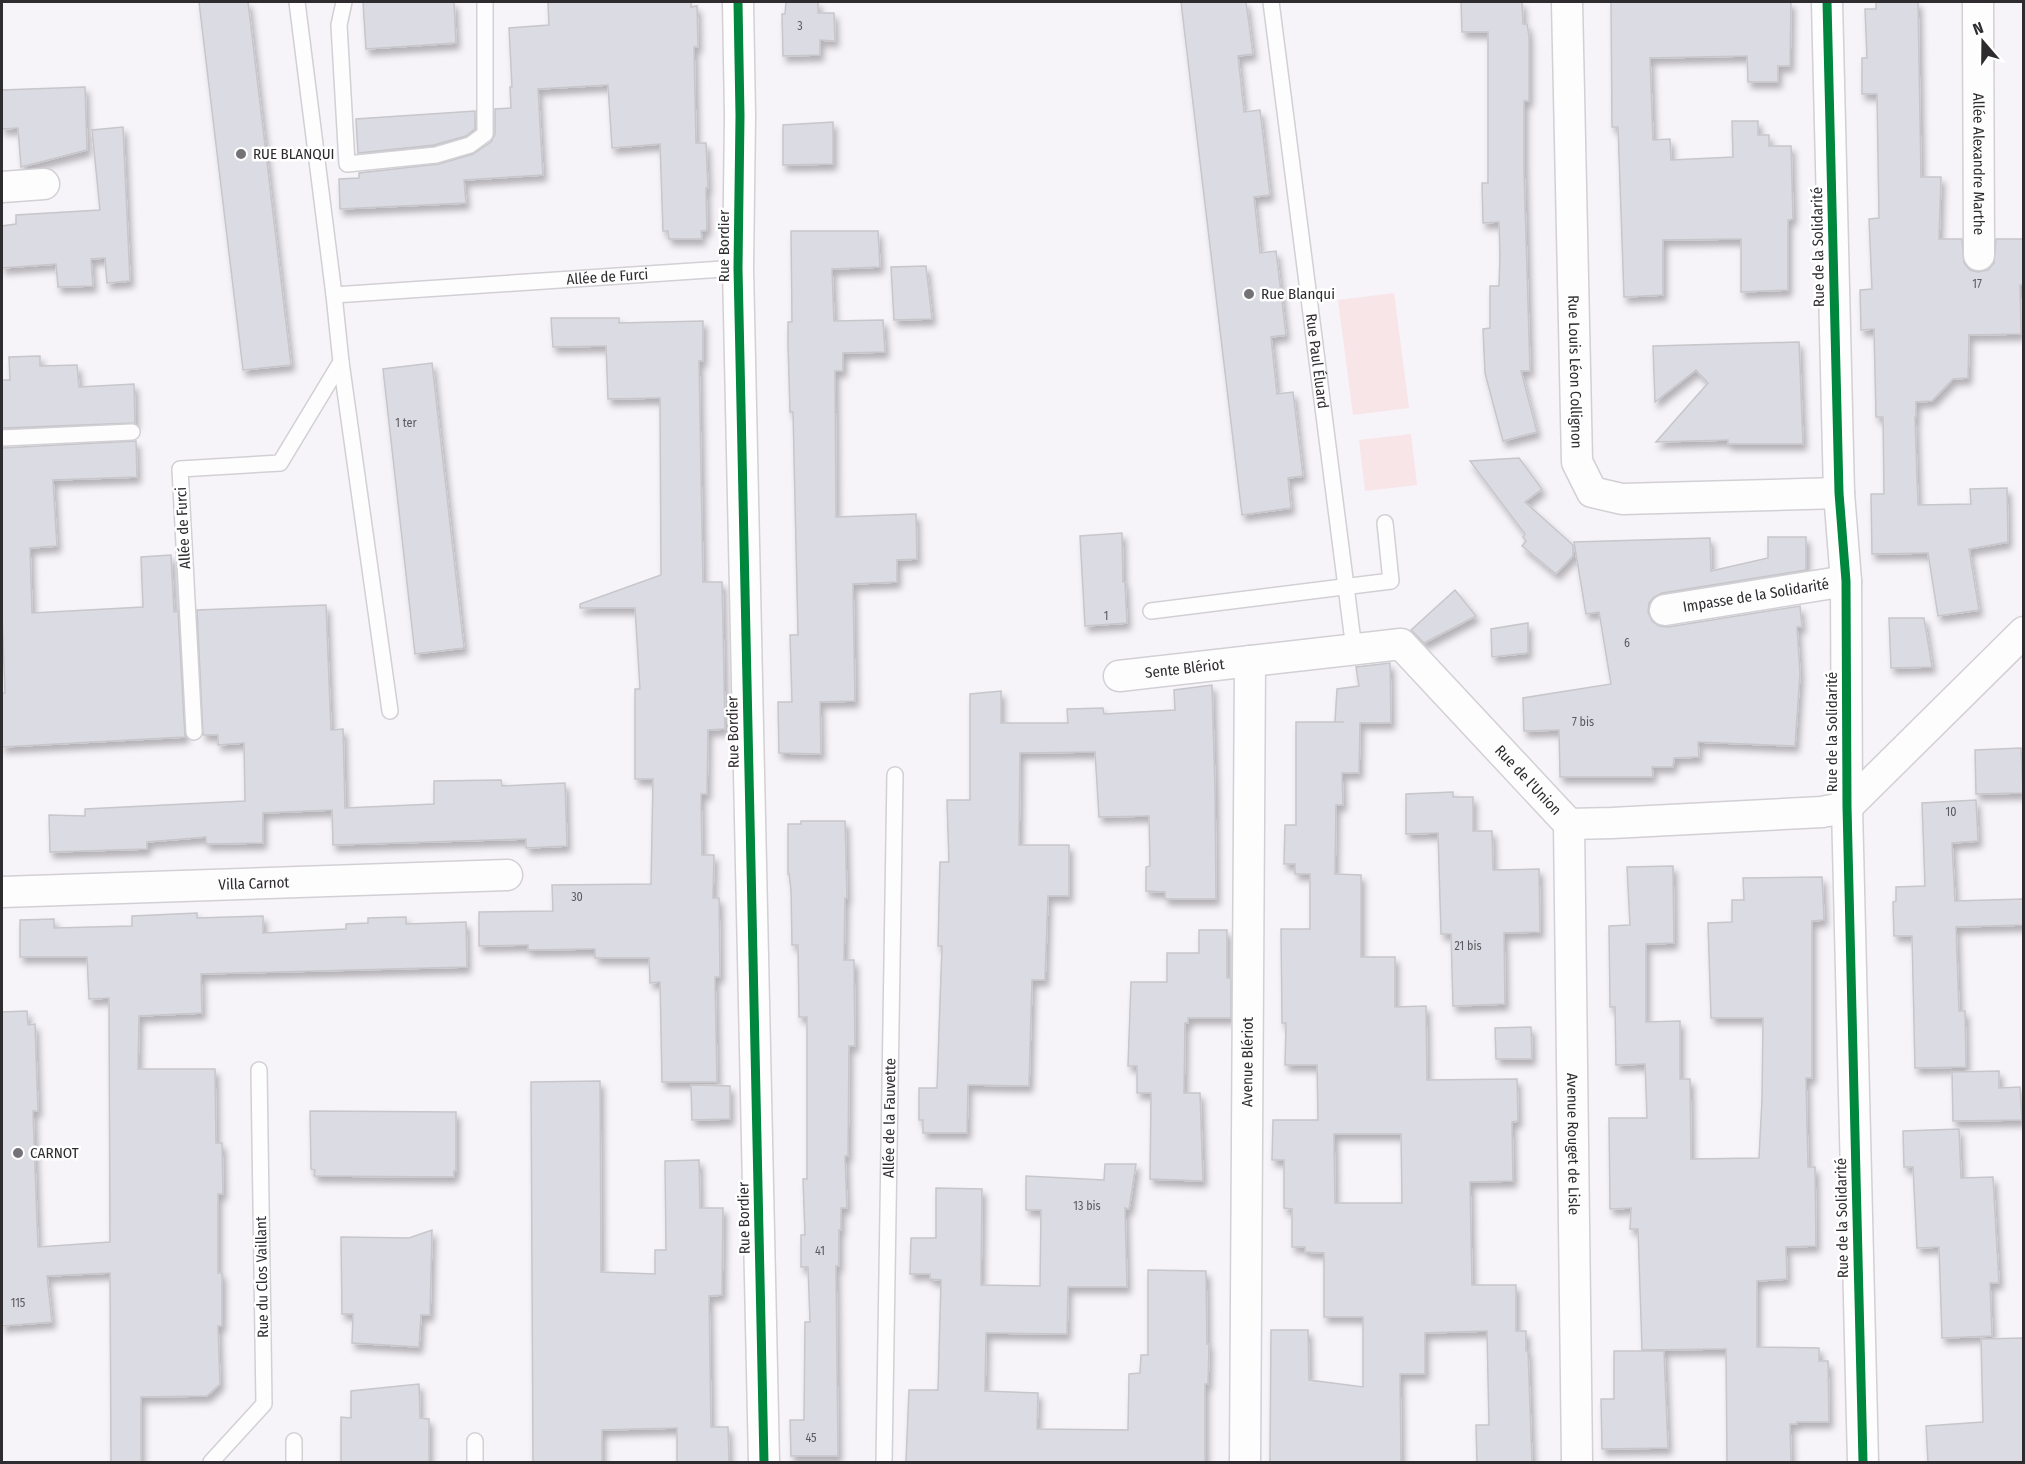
<svg xmlns="http://www.w3.org/2000/svg" width="2025" height="1464" viewBox="0 0 2025 1464" font-family="'Fira Sans Condensed',sans-serif">
<defs>
<filter id="shadow"><feDropShadow dx="3.5" dy="6" stdDeviation="3" flood-color="#0004"/></filter>
</defs>
<rect width="100%" height="100%" fill="#f6f3f9"/>
<g fill="#f8e5e8">
<polygon points="1394,293 1409,408 1353,415 1338,300"/>
<polygon points="1411,434 1417,485 1365,491 1359,440"/>
</g>
<g fill="#dbdbe3" stroke="#c7c6ca" stroke-width="1.5" fill-rule="evenodd" filter="url(#shadow)">
<polygon points="199,2 248,2 291,365 243,370"/>
<polygon points="363,2 454,2 456,43 366,49"/>
<polygon points="548,2 691,2 691,7 697,6 698,47 694,47 696,143 706,143 708,188 706,188 707,230 701,231 702,239 669,239 668,231 663,231 660,144 612,148 608,85 538,89 543,175 464,180 466,203 340,209 339,179 359,178 359,173 439,164 473,154 491,142 495,134 495,109 511,108 510,87 512,87 509,28 549,25"/>
<polygon points="786,2 818,2 818,13 834,13 835,41 820,40 820,55 783,56 782,14 785,14"/>
<polygon points="1181,2 1246,2 1253,54 1238,56 1244,112 1260,110 1270,195 1254,197 1260,253 1276,251 1286,335 1271,337 1277,394 1293,392 1303,476 1288,478 1291,508 1242,515"/>
<polygon points="1461,2 1522,2 1523,24 1527,24 1529,36 1529,101 1524,101 1524,169 1530,371 1521,371 1537,432 1503,441 1485,373 1483,329 1490,328 1490,286 1499,286 1500,255 1499,222 1483,223 1482,183 1488,183 1488,32 1462,32"/>
<polygon points="1611,2 1791,2 1790,66 1778,66 1778,82 1748,82 1747,56 1650,58 1653,140 1670,139 1671,160 1733,157 1732,121 1758,121 1758,135 1769,135 1769,146 1791,146 1793,219 1788,220 1788,290 1741,292 1741,239 1663,240 1663,295 1624,297 1618,127 1612,127"/>
<polygon points="1876,2 1918,2 1921,177 1941,177 1939,239 1962,239 1964,263 1970,270 1978,272 1988,270 1994,263 1996,239 2024,239 2024,285 2020,285 2021,334 1969,335 1968,378 1953,379 1932,401 1916,402 1916,417 1915,417 1918,505 1971,504 1970,489 2007,488 2008,542 1969,549 1979,610 1938,616 1928,553 1872,554 1871,494 1884,494 1883,417 1876,417 1874,329 1861,330 1860,290 1872,289 1869,219 1879,218 1877,94 1862,94 1862,58 1867,58 1865,9 1876,9"/>
<polygon points="85,87 87,150 21,167 18,128 2,129 2,90"/>
<polygon points="475,111 475,129 466,136 434,145 358,153 356,119"/>
<polygon points="833,122 833,164 783,165 783,125"/>
<polygon points="123,127 130,281 107,283 105,258 91,259 93,286 58,287 56,264 2,268 2,226 16,224 16,215 100,210 92,130"/>
<polygon points="791,231 878,231 880,267 832,269 834,321 883,320 885,352 843,353 843,371 835,371 836,517 916,514 917,559 897,560 897,582 853,584 855,701 820,702 821,754 779,753 778,702 792,702 790,635 798,635 793,412 790,412 788,345 788,322 792,322"/>
<polygon points="926,266 932,319 894,320 891,267"/>
<polygon points="551,318 619,318 619,323 703,321 703,361 699,361 703,582 722,582 723,625 725,729 708,730 707,794 701,794 702,855 714,855 713,898 719,898 720,977 715,977 717,1082 662,1082 660,982 650,983 649,958 595,958 595,949 528,950 528,945 479,946 479,912 553,911 552,885 651,884 653,779 635,779 635,689 640,689 635,608 580,608 580,604 661,575 660,398 608,399 606,346 553,347"/>
<polygon points="1799,342 1803,444 1728,444 1728,440 1656,442 1708,383 1696,370 1655,402 1653,346"/>
<polygon points="40,356 40,366 77,365 79,387 134,384 135,423 2,428 2,380 10,380 9,357"/>
<polygon points="432,363 464,648 415,654 383,369"/>
<polygon points="136,441 137,477 53,480 57,546 30,548 32,613 143,607 141,557 171,555 174,612 178,611 185,737 2,747 2,693 5,693 2,612 2,448"/>
<polygon points="1519,458 1542,489 1525,502 1573,545 1573,556 1556,574 1522,546 1526,541 1523,537 1525,534 1470,461"/>
<polygon points="1122,533 1123,582 1125,582 1127,623 1085,626 1080,536"/>
<polygon points="1768,537 1806,537 1806,570 1662,593 1654,597 1649,603 1648,612 1652,621 1659,626 1668,627 1800,606 1802,627 1797,627 1800,674 1795,746 1698,742 1699,757 1674,758 1673,767 1652,767 1653,777 1560,777 1559,730 1524,731 1523,698 1611,684 1599,612 1586,614 1574,542 1710,538 1711,571 1768,558"/>
<polygon points="1455,590 1476,616 1424,643 1411,630"/>
<polygon points="326,605 331,730 343,729 345,808 434,804 434,781 501,780 502,786 565,783 567,846 526,848 526,839 333,845 332,810 263,813 263,843 206,844 206,837 147,842 147,849 50,852 49,815 85,816 85,809 245,801 244,743 218,745 218,735 203,735 197,610"/>
<polygon points="1889,618 1924,618 1932,667 1891,668"/>
<polygon points="1528,623 1528,653 1492,657 1491,629"/>
<path d="M 1390,663 L 1391,723 L 1360,723 L 1359,773 L 1342,773 L 1343,805 L 1336,805 L 1335,874 L 1361,875 L 1361,957 L 1395,957 L 1395,1007 L 1426,1006 L 1427,1080 L 1517,1079 L 1518,1121 L 1512,1122 L 1513,1181 L 1470,1182 L 1472,1285 L 1516,1285 L 1516,1331 L 1526,1331 L 1526,1351 L 1528,1351 L 1532,1462 L 1477,1462 L 1476,1425 L 1489,1425 L 1487,1331 L 1425,1333 L 1425,1374 L 1400,1374 L 1401,1462 L 1270,1462 L 1271,1330 L 1308,1330 L 1309,1380 L 1363,1387 L 1363,1317 L 1324,1317 L 1324,1253 L 1305,1252 L 1305,1247 L 1292,1247 L 1292,1209 L 1284,1208 L 1284,1160 L 1272,1160 L 1273,1120 L 1318,1120 L 1317,1065 L 1285,1065 L 1286,1023 L 1282,1023 L 1281,929 L 1310,929 L 1310,874 L 1295,874 L 1295,864 L 1284,864 L 1285,825 L 1296,825 L 1296,722 L 1344,722 L 1335,722 L 1337,689 L 1359,686 L 1356,667 ZM 1334,1134 L 1401,1134 L 1402,1203 L 1335,1203 Z"/>
<polygon points="1212,685 1215,790 1216,899 1165,899 1165,892 1146,891 1146,867 1150,866 1149,816 1099,817 1095,752 1020,753 1019,845 1069,845 1069,896 1048,896 1045,980 1032,980 1029,1086 968,1085 967,1133 923,1133 923,1120 919,1120 919,1088 937,1088 942,946 938,946 940,862 949,862 947,800 970,800 970,694 1001,691 1001,723 1068,723 1067,709 1103,708 1104,714 1175,710 1174,690"/>
<polygon points="2021,748 2023,793 1976,794 1975,750"/>
<polygon points="1453,792 1453,797 1473,797 1473,831 1492,831 1493,870 1539,869 1540,932 1504,933 1505,1004 1453,1006 1451,934 1441,934 1438,833 1406,834 1406,794"/>
<polygon points="1976,800 1978,841 1952,843 1955,901 2024,899 2024,925 1956,927 1959,1011 1965,1011 1966,1067 1915,1068 1912,936 1894,936 1893,902 1896,901 1896,887 1925,886 1922,803"/>
<polygon points="801,821 845,821 847,898 845,898 844,960 854,960 855,1046 849,1046 848,1156 845,1156 847,1208 841,1208 841,1230 839,1230 839,1266 836,1266 838,1456 791,1456 790,1420 804,1420 805,1322 810,1322 808,1267 801,1267 801,1235 805,1235 803,1179 807,1179 807,1017 799,1017 798,945 792,945 791,890 789,874 788,874 788,824 801,824"/>
<polygon points="1673,866 1674,943 1646,944 1646,1022 1680,1021 1680,1079 1690,1079 1691,1159 1759,1158 1762,1099 1763,1018 1711,1018 1708,923 1732,922 1732,900 1744,900 1743,878 1822,877 1824,920 1812,921 1812,1078 1806,1078 1808,1167 1815,1167 1816,1246 1786,1247 1787,1279 1757,1281 1757,1347 1819,1348 1819,1361 1828,1361 1829,1422 1797,1422 1797,1424 1790,1424 1791,1462 1727,1462 1726,1349 1642,1350 1638,1229 1630,1229 1631,1208 1610,1209 1609,1118 1647,1118 1645,1064 1616,1065 1615,1007 1610,1007 1609,926 1630,925 1627,867"/>
<polygon points="197,913 197,918 263,916 263,933 346,929 346,924 368,923 368,918 406,917 406,924 466,922 467,967 201,974 202,1013 139,1016 138,1069 215,1069 216,1143 222,1143 223,1194 218,1194 218,1273 222,1273 222,1326 218,1326 220,1384 207,1396 141,1397 141,1462 111,1462 110,1273 47,1276 52,1322 2,1326 2,1012 27,1011 28,1025 35,1024 38,1111 33,1111 38,1247 110,1242 109,998 89,999 87,957 20,957 20,920 54,919 54,928 132,926 132,916"/>
<polygon points="1199,930 1227,930 1227,978 1231,978 1231,1018 1188,1018 1188,1023 1185,1023 1184,1093 1200,1093 1203,1181 1150,1179 1151,1093 1137,1093 1137,1066 1128,1066 1131,982 1167,982 1167,953 1199,953"/>
<polygon points="1531,1027 1532,1059 1496,1059 1495,1028"/>
<polygon points="1999,1071 1999,1088 2020,1087 2022,1120 1953,1121 1952,1072"/>
<polygon points="600,1081 601,1272 655,1274 655,1250 666,1250 665,1161 699,1160 700,1208 723,1208 722,1295 709,1296 711,1427 728,1427 729,1462 677,1462 677,1428 602,1430 602,1462 533,1462 531,1082"/>
<polygon points="691,1085 730,1086 730,1119 692,1120"/>
<polygon points="310,1111 456,1112 456,1171 454,1171 454,1177 314,1176 315,1170 311,1169"/>
<polygon points="1959,1129 1961,1178 1993,1177 1999,1283 1990,1283 1992,1336 1942,1338 1939,1247 1917,1248 1913,1167 1904,1167 1903,1131"/>
<polygon points="1105,1164 1136,1164 1129,1209 1125,1208 1127,1287 1068,1287 1067,1334 986,1333 985,1391 1038,1393 1037,1429 1128,1430 1129,1374 1140,1373 1141,1355 1148,1355 1148,1270 1206,1271 1207,1344 1209,1344 1208,1384 1205,1384 1205,1462 906,1462 909,1390 938,1390 941,1280 930,1279 930,1274 910,1274 911,1238 936,1238 936,1188 982,1189 981,1285 1040,1286 1041,1210 1026,1210 1026,1176 1104,1180"/>
<polygon points="432,1230 430,1315 421,1315 419,1347 352,1343 353,1314 342,1314 341,1237 409,1238"/>
<polygon points="2024,1338 2024,1462 1928,1462 1926,1426 1983,1422 1981,1339"/>
<polygon points="1614,1351 1664,1351 1668,1448 1602,1449 1601,1399 1614,1399"/>
<polygon points="419,1384 420,1418 429,1419 429,1462 341,1462 341,1417 351,1418 351,1391"/>
</g>
<g fill="none" stroke-linecap="round" stroke-linejoin="round">
<g stroke="#d2d0d4" stroke-width="18">
<g id="service">
<polyline points="297,2 334,295 341,362 390,711"/>
<polyline points="344,2 339,25 347,164 436,155 470,145 485,134 485,2"/>
<path id="s1" d="M 1271,2 L 1354,649"/>
<path id="s2" d="M 334,295 L 738,268"/>
<polyline points="2,438 132,432"/>
<polyline points="1151,611 1391,581 1385,523"/>
<polyline points="194,732 180,469 280,463 341,362"/>
<polyline points="211,1462 264,1404 259,1070"/>
<polyline points="294,1462 294,1441"/>
<polyline points="475,1462 475,1441"/>
<path id="s3" d="M 884,1462 L 895,775"/>
</g>
</g>
<g stroke="#d2d0d4" stroke-width="33">
<g id="minor">
<polyline points="738,2 740,116 738,268 764,1462"/>
<path id="s4" d="M 1567,2 L 1577,462 L 1592,492 L 1622,499 L 1839,493"/>
<polyline points="1827,2 1839,493 1846,581 1847,807 1863,1462"/>
<path id="s5" d="M 1978,2 L 1979,255"/>
<polyline points="2,187 44,184"/>
<path id="s6" d="M 1665,610 L 1846,581"/>
<path id="s7" d="M 1119,676 L 1401,644 L 1569,824 L 1612,823 L 1822,812 L 1847,807 L 2024,632"/>
<path id="s8" d="M 1569,824 L 1577,1462"/>
<path id="s9" d="M 2,892 L 507,875"/>
<path id="s10" d="M 1245,1462 L 1250,661"/>
</g>
</g>
<use href="#service" stroke="#fefdfe" stroke-width="15"/>
<use href="#minor" stroke="#fefdfe" stroke-width="30"/>
<g stroke="#fff" stroke-width="13">
<g id="cycleway">
<polyline points="738,2 740,116 738,268 764,1462"/>
<polyline points="1827,2 1839,493 1846,581 1847,807 1863,1462"/>
</g>
</g>
<use href="#cycleway" stroke="#00873e" stroke-width="9"/>
</g>
<g fill="#747276" stroke="#fff" stroke-width="2">
<circle cx="241" cy="154" r="6"/>
<circle cx="1249" cy="294" r="6"/>
<circle cx="18" cy="1153" r="6"/>
</g>
<g text-anchor="middle" dominant-baseline="central" stroke-width="5" stroke-linejoin="round" paint-order="stroke">
<g font-size="12" fill="#5c5a5f">
<text x="800" y="26">3</text>
<text x="1977" y="284">17</text>
<text x="406" y="423">1 ter</text>
<text x="1106" y="616">1</text>
<text x="1627" y="643">6</text>
<text x="1583" y="722">7 bis</text>
<text x="1951" y="812">10</text>
<text x="577" y="897">30</text>
<text x="1468" y="946">21 bis</text>
<text x="1087" y="1206">13 bis</text>
<text x="820" y="1251">41</text>
<text x="18" y="1303">115</text>
<text x="811" y="1438">45</text>
</g>
<g font-size="15" fill="#2e2c2f" stroke="#fff" text-anchor="start">
<text x="253" y="154">RUE BLANQUI</text>
<text x="1261" y="294">Rue Blanqui</text>
<text x="30" y="1153">CARNOT</text>
</g>
<g font-size="15" fill="#2e2c2f" stroke="#fff">
<text stroke="none"><textPath href="#s5" startOffset="162">Allée Alexandre Marthe</textPath></text>
<text transform="translate(724 246) rotate(-90)">Rue Bordier</text>
<text transform="translate(1818 247) rotate(-91)">Rue de la Solidarité</text>
<text stroke="none"><textPath href="#s2" startOffset="274">Allée de Furci</textPath></text>
<text stroke="none"><textPath href="#s1" startOffset="362">Rue Paul Éluard</textPath></text>
<text stroke="none"><textPath href="#s4" startOffset="370">Rue Louis Léon Collignon</textPath></text>
<text transform="translate(183 528) rotate(-93)">Allée de Furci</text>
<text stroke="none"><textPath href="#s6" startOffset="92">Impasse de la Solidarité</textPath></text>
<text stroke="none"><textPath href="#s7" startOffset="66">Sente Blériot</textPath></text>
<text transform="translate(733 732) rotate(-91)">Rue Bordier</text>
<text transform="translate(1832 732) rotate(-90)">Rue de la Solidarité</text>
<text stroke="none"><textPath href="#s7" startOffset="470">Rue de l'Union</textPath></text>
<text stroke="none"><textPath href="#s9" startOffset="252">Villa Carnot</textPath></text>
<text stroke="none"><textPath href="#s10" startOffset="400">Avenue Blériot</textPath></text>
<text stroke="none"><textPath href="#s3" startOffset="344">Allée de la Fauvette</textPath></text>
<text stroke="none"><textPath href="#s8" startOffset="320">Avenue Rouget de Lisle</textPath></text>
<text transform="translate(744 1218) rotate(-91)">Rue Bordier</text>
<text transform="translate(1842 1218) rotate(-91)">Rue de la Solidarité</text>
<text transform="translate(262 1277) rotate(-91)">Rue du Clos Vaillant</text>
</g>
</g>
<rect width="2025" height="1464" fill="none" stroke="#2e2c2f" stroke-width="6"/>
<g transform="translate(1983 42) rotate(340)" stroke="#ffffff" stroke-width="4.5" paint-order="stroke">
<path d="M0-4.5L10 22L0 15L-10 22Z" fill="#2e2c2f"/>
<text y="-9" font-size="16" font-weight="bold" text-anchor="middle" fill="#2e2c2f">N</text>
</g>
</svg>
